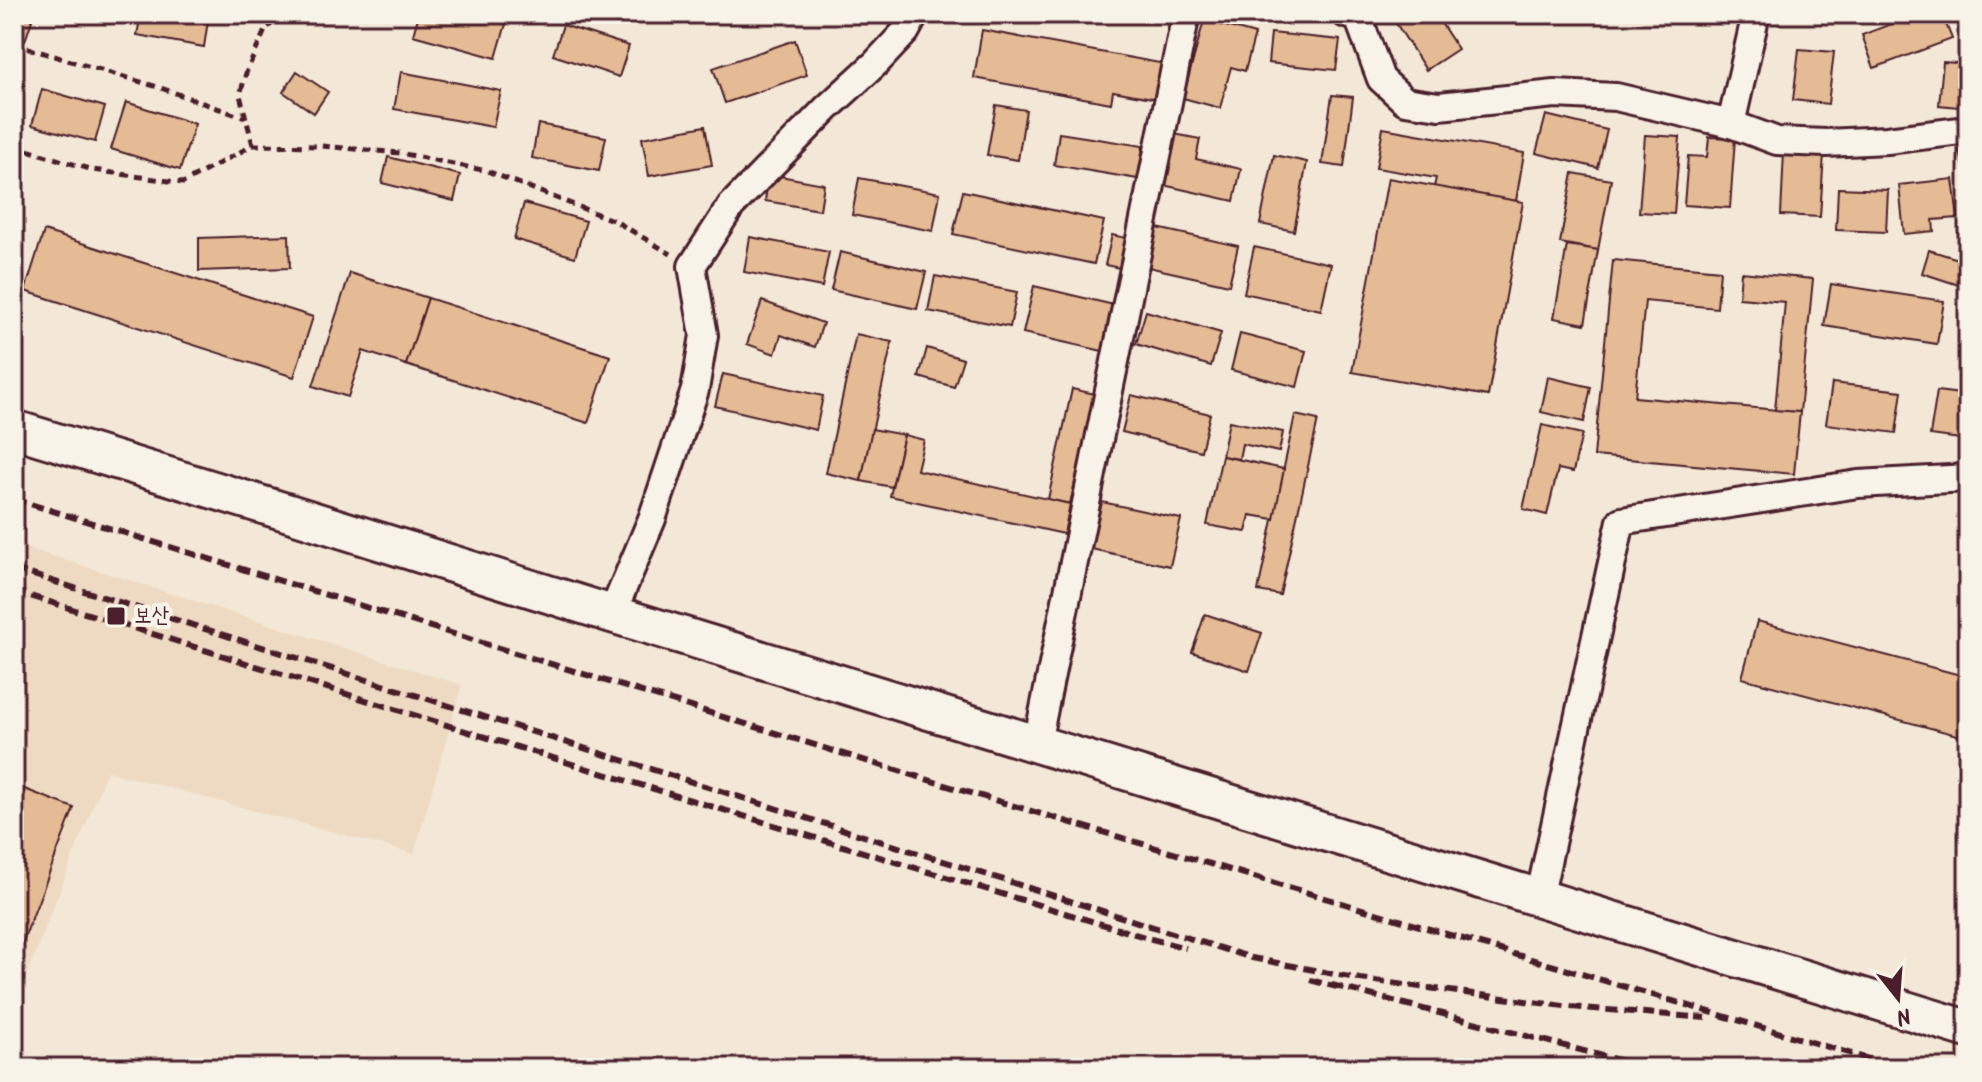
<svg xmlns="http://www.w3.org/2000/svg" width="1982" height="1082" viewBox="0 0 1982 1082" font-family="Kalam,'Poor Story',sans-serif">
<rect width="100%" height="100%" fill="#f3e8d7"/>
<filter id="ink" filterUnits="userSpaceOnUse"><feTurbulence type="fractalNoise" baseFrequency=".0125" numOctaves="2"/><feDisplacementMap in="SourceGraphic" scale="16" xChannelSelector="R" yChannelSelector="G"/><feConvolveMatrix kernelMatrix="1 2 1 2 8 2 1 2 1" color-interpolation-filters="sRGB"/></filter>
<g filter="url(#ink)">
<polygon fill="#eedac3" points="14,544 462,685 414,854 107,771 14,1007"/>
<g fill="#e4bb94" stroke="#4a1f2b" stroke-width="2">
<polygon points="14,14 34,14 25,41 14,37"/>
<polygon points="85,14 126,14 125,20"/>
<polygon points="141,14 209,14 204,47 137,35"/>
<polygon points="419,14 472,14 506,24 496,58 413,35"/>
<polygon points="1390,14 1435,14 1458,49 1426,70"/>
<polygon points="1917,14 1942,14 1952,39 1874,68 1862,35"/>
<polygon points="1204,20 1255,34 1245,71 1231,67 1220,108 1183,98"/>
<polygon points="563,25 629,46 619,77 553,55"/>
<polygon points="982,30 1165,64 1158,99 1113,91 1111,103 974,78"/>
<polygon points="1271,33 1340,40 1336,70 1268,63"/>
<polygon points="795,40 807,75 725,103 713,68"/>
<polygon points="1799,49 1834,52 1828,104 1793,100"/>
<polygon points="1943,62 1968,64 1968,108 1939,105"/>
<polygon points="297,71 328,92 314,113 283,92"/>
<polygon points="401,72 501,91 493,127 394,109"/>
<polygon points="42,89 105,107 95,142 32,125"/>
<polygon points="1332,95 1353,97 1344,167 1322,164"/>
<polygon points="126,102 195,124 180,170 111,149"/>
<polygon points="996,105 1026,110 1018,160 987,155"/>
<polygon points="1546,115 1607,130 1598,168 1536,153"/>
<polygon points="538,124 606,137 599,171 532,158"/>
<polygon points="705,126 712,165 649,176 642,138"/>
<polygon points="1383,128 1524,153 1516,201 1434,187 1436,178 1376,168"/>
<polygon points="1059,133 1143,146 1138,179 1054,165"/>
<polygon points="1174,134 1200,139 1196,159 1241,169 1234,201 1163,185"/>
<polygon points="1645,135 1680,137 1674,214 1639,212"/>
<polygon points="1709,137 1735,138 1730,208 1684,205 1688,156 1707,157"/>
<polygon points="1968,148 1968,177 1967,177 1959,150"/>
<polygon points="1784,151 1824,153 1820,217 1781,215"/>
<polygon points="1274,155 1307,162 1294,231 1260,224"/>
<polygon points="388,157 460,175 454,201 382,183"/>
<polygon points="1573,173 1611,180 1598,250 1560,243"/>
<polygon points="769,174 824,184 820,210 765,201"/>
<polygon points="859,178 940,193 933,231 852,215"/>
<polygon points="1388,178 1523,202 1488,396 1352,372"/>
<polygon points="1953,179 1958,218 1933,220 1934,231 1904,234 1899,185"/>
<polygon points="1838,188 1888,190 1886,232 1836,230"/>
<polygon points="963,191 1104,221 1094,264 953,234"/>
<polygon points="524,203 586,221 575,257 514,239"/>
<polygon points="1157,228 1238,246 1229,285 1148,267"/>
<polygon points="44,231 313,317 294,377 25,291"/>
<polygon points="289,235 290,268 199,271 199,238"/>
<polygon points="1112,235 1131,239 1125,269 1105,265"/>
<polygon points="750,237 829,252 822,287 744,272"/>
<polygon points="1567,245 1598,250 1585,324 1554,318"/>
<polygon points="1254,247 1331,264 1321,310 1244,293"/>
<polygon points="1929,250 1968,262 1968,288 1922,273"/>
<polygon points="840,252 926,272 917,309 831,290"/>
<polygon points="1613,260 1720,270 1717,308 1645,301 1635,397 1800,412 1794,474 1594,456"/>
<polygon points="1741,272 1813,279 1800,412 1775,410 1785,302 1739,298"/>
<polygon points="350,273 428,298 406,365 363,351 348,397 313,386"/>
<polygon points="935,276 1017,292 1010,327 928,311"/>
<polygon points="1831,284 1944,301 1937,344 1824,326"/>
<polygon points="1034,286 1118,306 1107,352 1023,333"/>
<polygon points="428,298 610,356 588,423 406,365"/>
<polygon points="762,301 823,323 815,347 781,335 775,354 747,344"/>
<polygon points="1146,311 1221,333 1211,366 1136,344"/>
<polygon points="856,334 892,342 861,481 826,473"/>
<polygon points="1240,334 1306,351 1297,387 1231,370"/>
<polygon points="927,348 963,359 954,387 919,377"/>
<polygon points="723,374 823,396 816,430 715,406"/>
<polygon points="1548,377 1591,387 1584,422 1541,412"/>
<polygon points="1832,383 1902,391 1896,433 1826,424"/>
<polygon points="1072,389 1095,394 1070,504 1048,499"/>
<polygon points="1937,391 1968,395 1968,440 1930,435"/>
<polygon points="1131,395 1210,414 1201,451 1122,432"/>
<polygon points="1295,415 1318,420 1280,595 1258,591"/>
<polygon points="1229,421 1283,432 1279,452 1242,444 1239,459 1222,456"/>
<polygon points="1542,425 1582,434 1573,472 1558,469 1547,515 1523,509"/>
<polygon points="872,429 904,435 892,487 861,481"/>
<polygon points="904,435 924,440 917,470 1070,504 1064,534 890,496"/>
<polygon points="1222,456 1284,469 1274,519 1250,515 1246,532 1207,525"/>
<polygon points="1102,502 1181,519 1170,566 1091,549"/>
<polygon points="1205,614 1262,633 1249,671 1192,652"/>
<polygon points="1757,621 1968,677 1968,738 1742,678"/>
<polygon points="14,785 74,808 14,965"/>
</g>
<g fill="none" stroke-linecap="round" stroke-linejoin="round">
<g stroke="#4a1f2b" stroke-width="32">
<g id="minor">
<polyline points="1346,14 1358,17 1381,79 1405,101 1439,106 1555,94 1616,97 1731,124 1777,141 1826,143 1887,140 1968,130"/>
<polyline points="1731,124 1756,14"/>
<polyline points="612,614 652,519 695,390 704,335 692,266 731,206 827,108 876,63 906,31 915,14"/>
<polyline points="1037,743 1186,14"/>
<polyline points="1539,899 1621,521 1858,484 1968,478"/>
</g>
</g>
<g stroke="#4a1f2b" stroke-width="42">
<polyline id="secondary" points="14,429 286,512 612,614 1968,1029"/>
</g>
<g stroke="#4a1f2b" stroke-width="5" stroke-dasharray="8 6" stroke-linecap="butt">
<polyline points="14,44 158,87 245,118"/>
<polyline points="253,145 240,95 246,73 266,28 285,14"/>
<polyline points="14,146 93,170 183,183 253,145 321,146 400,153 487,171 615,221 671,254"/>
</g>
<use href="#minor" stroke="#f7f3e8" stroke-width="26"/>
<use href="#secondary" stroke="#f7f3e8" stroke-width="36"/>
<g stroke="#4a1f2b" stroke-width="6" stroke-dasharray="12 6" stroke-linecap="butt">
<polyline points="14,499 974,794 1899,1068"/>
<polyline points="14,569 1252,958 1360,979 1571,1007 1706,1018"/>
<polyline points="14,591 611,776 1148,938 1186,948"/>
<polyline points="1310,980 1341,988"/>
<polyline points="1332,985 1649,1068"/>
</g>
</g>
</g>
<rect fill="#4a1f2b" stroke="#f7f3e8" stroke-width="3" x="106" y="606" width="20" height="20" rx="4"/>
<g text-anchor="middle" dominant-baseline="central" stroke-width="8" stroke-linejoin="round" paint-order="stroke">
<g font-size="22" fill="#4a1f2b" stroke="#f7f3e8" text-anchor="start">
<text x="134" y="616">보산</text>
</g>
</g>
<rect width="1982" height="1082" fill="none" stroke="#f7f3e8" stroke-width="48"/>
<rect x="24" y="24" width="1934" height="1034" fill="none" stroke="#4a1f2b" stroke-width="3" filter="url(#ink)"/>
<g transform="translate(1898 998) rotate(163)" stroke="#f7f3e8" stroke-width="6" paint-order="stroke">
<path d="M0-6L14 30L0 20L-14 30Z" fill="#4a1f2b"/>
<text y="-12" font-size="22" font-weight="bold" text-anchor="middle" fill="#4a1f2b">N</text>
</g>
</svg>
